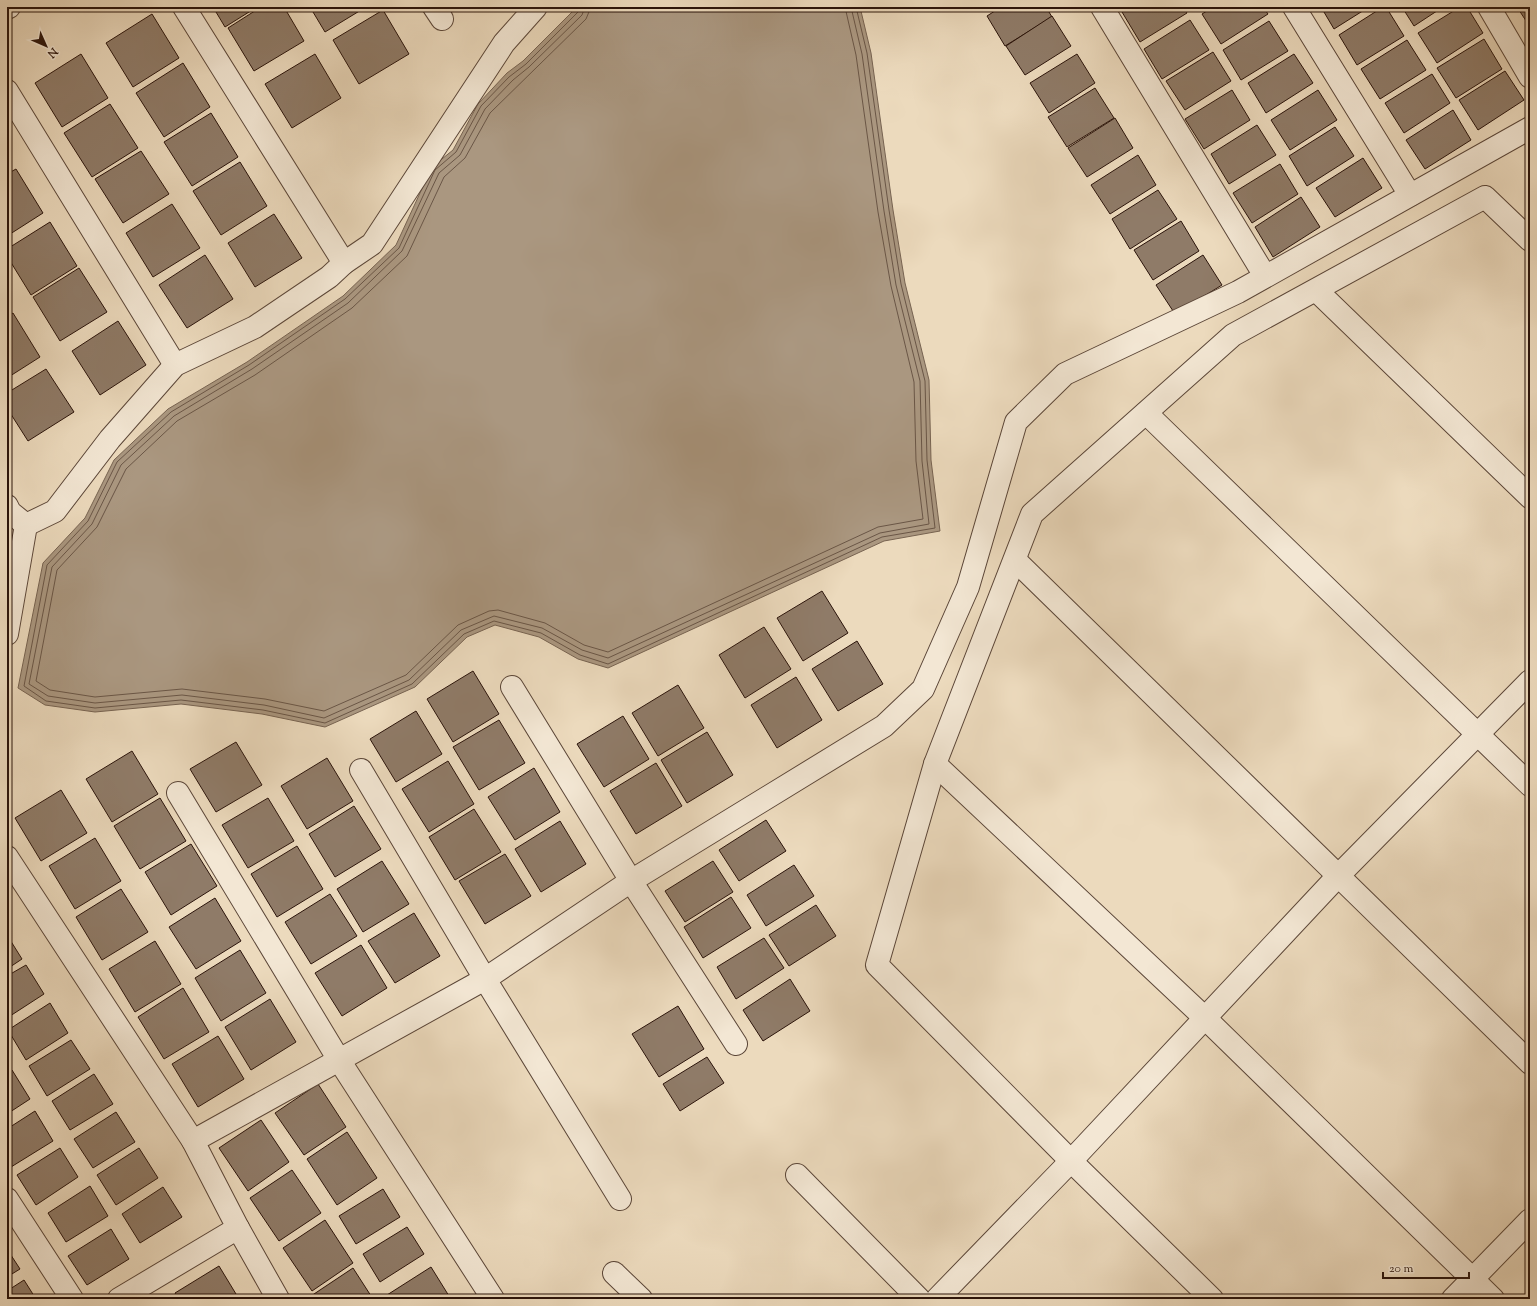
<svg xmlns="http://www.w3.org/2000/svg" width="1537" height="1306" viewBox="0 0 1537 1306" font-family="'Sorts Mill Goudy',serif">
<rect width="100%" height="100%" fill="#ecdabd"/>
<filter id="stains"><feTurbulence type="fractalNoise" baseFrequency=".005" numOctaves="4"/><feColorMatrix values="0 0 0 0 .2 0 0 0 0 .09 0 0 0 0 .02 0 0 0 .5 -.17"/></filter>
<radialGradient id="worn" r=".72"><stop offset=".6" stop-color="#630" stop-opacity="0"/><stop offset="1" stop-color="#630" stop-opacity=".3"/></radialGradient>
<polygon fill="#aa9780" stroke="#776351" points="577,7 860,7 871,53 893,210 905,283 929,380 931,460 940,531 884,541 608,668 578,659 539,637 495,625 467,637 415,687 325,727 262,714 181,704 95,712 45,705 18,688 43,563 85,518 114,460 168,409 247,362 343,296 396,245 432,167 453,150 478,104 507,73 523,61"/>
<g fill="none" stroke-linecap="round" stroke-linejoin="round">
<g stroke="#6a5646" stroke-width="1">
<polyline points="580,7 578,12 526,64 509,77 481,106 456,152 435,170 399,248 345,299 249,365 171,412 117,462 88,521 47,565 24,686 46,701 95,708 181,700 263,710 325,723 412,684 464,634 494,621 541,633 580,655 608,664 882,537 935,528 927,460 925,381 901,284 889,210 867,53 856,7"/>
<polyline points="585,7 582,15 529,67 513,80 485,109 460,155 439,173 402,251 348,303 252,369 174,416 121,465 92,524 52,567 29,684 48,696 95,703 182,695 264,705 324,718 409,680 461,630 494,616 542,628 582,650 608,658 880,533 929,524 922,461 920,381 896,285 884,211 862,54 851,7"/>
<polyline points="591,7 586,19 490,113 465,158 444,177 407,256 352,308 255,375 177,421 126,469 97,527 57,570 36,681 50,690 95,697 182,689 265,699 324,711 406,675 458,625 489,611 498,610 545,623 584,645 608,652 878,527 923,519 916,461 914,382 891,286 878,212 856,55 845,7"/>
</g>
</g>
<g fill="#8f7b68" stroke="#2b140b">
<polygon points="213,7 257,7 225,27"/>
<polygon points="261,7 284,7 304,41 254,71 228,28"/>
<polygon points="310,7 366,7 325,32"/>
<polygon points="1001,7 1046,7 1052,17 1005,46 987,16"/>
<polygon points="1130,7 1183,7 1187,13 1140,42 1122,12"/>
<polygon points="1213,7 1263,7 1268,14 1221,44 1202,14"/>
<polygon points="1321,7 1369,7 1334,29"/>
<polygon points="1383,7 1386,7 1404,36 1357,65 1339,35"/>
<polygon points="1402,7 1443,7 1414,26"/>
<polygon points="1460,7 1467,7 1483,33 1437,63 1418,33"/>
<polygon points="1517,7 1530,7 1530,27"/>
<polygon points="383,10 409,54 359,84 333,40"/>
<polygon points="152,14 179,58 133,87 106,43"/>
<polygon points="1052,16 1071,46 1025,75 1006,46"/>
<polygon points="1190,20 1209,50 1162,79 1144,49"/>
<polygon points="1269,21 1288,51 1241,80 1223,50"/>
<polygon points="1484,39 1502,69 1456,98 1437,68"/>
<polygon points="1407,40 1426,70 1380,99 1361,69"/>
<polygon points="1213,52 1231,81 1185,110 1166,81"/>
<polygon points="81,54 108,98 62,127 35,83"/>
<polygon points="315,54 341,98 292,128 265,84"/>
<polygon points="1077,54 1095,83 1049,113 1030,83"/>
<polygon points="1294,54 1313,83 1266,113 1248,83"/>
<polygon points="183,63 210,107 164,137 136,93"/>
<polygon points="1505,71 1524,100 1478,130 1459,100"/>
<polygon points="1432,74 1450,103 1404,133 1385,103"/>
<polygon points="1095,88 1114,118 1067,147 1048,117"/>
<polygon points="1232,90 1250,120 1204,149 1185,119"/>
<polygon points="1318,90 1337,120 1290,150 1271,120"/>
<polygon points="110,104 138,148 92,177 64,133"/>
<polygon points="1453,110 1471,140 1425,169 1406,140"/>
<polygon points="211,113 238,157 192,186 164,142"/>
<polygon points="1115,118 1133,148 1087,177 1068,148"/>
<polygon points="1257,125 1276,155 1229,184 1211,154"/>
<polygon points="1335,127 1354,156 1307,186 1289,156"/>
<polygon points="141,151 169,194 123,223 95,179"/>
<polygon points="1138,155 1156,185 1110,214 1091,185"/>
<polygon points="1363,158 1382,188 1335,217 1316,188"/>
<polygon points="240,162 267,206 221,235 193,191"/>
<polygon points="1280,164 1298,194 1252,223 1233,193"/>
<polygon points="16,169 43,213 7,236 7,174"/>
<polygon points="1158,190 1177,219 1130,249 1112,219"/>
<polygon points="1301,197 1320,227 1273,257 1255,227"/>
<polygon points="172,204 200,248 153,277 126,233"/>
<polygon points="274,214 302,258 255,287 228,243"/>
<polygon points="1181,221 1199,251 1153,280 1134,250"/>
<polygon points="50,222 77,266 31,295 7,256 7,249"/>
<polygon points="205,255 233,299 187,328 159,285"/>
<polygon points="1203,255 1222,285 1175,314 1156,285"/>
<polygon points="79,268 107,312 60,341 33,297"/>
<polygon points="13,313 40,357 7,378 7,317"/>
<polygon points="118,321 146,365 100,395 72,351"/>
<polygon points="46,369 74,412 28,441 7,408 7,393"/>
<polygon points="822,591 848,633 803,661 777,618"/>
<polygon points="764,627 791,669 745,698 719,655"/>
<polygon points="857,641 883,684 838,711 812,669"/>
<polygon points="473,671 499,714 453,742 427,699"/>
<polygon points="796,677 822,720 777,748 751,705"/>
<polygon points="678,685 704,728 658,756 632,713"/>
<polygon points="416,711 442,754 396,782 370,739"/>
<polygon points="623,716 649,759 604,787 577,744"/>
<polygon points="499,720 525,763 479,790 453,747"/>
<polygon points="707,732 733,775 687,803 661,760"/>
<polygon points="236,742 262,785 216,812 190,769"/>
<polygon points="132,751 158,794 112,822 86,779"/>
<polygon points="327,758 353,801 307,829 281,786"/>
<polygon points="448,761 474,804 429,832 402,789"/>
<polygon points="656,763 682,806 636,834 610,791"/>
<polygon points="534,768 560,812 515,840 488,797"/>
<polygon points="61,790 87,833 41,861 15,818"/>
<polygon points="160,798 186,841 140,869 114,826"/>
<polygon points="268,798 294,841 248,868 222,825"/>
<polygon points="354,806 381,849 335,877 309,834"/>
<polygon points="474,809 501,852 455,880 429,837"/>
<polygon points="766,820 786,851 739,881 719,850"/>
<polygon points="560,821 586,864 541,892 515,849"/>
<polygon points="95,838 121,881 75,909 49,866"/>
<polygon points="191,844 217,886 171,915 145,872"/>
<polygon points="297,846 323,889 277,917 251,874"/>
<polygon points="505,854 531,896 485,924 459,881"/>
<polygon points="382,861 409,904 363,932 337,889"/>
<polygon points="713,861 733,892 685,922 665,891"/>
<polygon points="794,865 814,896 766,926 747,895"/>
<polygon points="121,889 148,932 102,960 76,917"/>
<polygon points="330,894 357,936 311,964 285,922"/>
<polygon points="731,897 751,928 703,958 684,927"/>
<polygon points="215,898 241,941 196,969 169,927"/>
<polygon points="816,905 836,936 789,966 769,935"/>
<polygon points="414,913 440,956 395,983 368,941"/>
<polygon points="7,935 22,959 7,969"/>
<polygon points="764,938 784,968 736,999 717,967"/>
<polygon points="155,941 181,984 135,1012 109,969"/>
<polygon points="361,945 387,988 342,1016 315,973"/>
<polygon points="240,950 266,993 221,1021 195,978"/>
<polygon points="26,965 44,994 7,1018 7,976"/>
<polygon points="790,979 810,1011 763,1041 743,1010"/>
<polygon points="183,988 209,1032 164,1059 138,1017"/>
<polygon points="270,999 296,1042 251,1070 225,1027"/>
<polygon points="50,1003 68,1033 26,1060 8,1030"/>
<polygon points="678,1006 704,1049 659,1077 632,1034"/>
<polygon points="218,1036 244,1079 198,1107 172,1064"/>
<polygon points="71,1040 90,1069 47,1096 29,1066"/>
<polygon points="707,1057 724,1083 680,1111 663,1084"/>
<polygon points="12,1070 30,1099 7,1114 7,1073"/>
<polygon points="94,1074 113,1104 70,1130 52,1101"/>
<polygon points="318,1084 346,1127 304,1155 275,1113"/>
<polygon points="35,1111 53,1141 11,1167 7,1161 7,1129"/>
<polygon points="116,1112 135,1142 93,1168 74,1139"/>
<polygon points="261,1120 289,1162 248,1191 219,1148"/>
<polygon points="347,1132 377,1178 337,1205 307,1159"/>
<polygon points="60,1148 78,1177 36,1205 17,1175"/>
<polygon points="139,1148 158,1178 116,1205 97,1175"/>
<polygon points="292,1170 321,1213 279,1241 250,1198"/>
<polygon points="90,1186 108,1216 66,1242 48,1213"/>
<polygon points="163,1187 182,1217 140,1243 122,1214"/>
<polygon points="383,1189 400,1217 356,1244 339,1216"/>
<polygon points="325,1220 353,1263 312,1291 283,1248"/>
<polygon points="407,1227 424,1254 380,1282 363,1254"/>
<polygon points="111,1229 129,1259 87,1285 68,1256"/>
<polygon points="7,1249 20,1269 7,1277"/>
<polygon points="219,1266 236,1294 227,1299 178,1299 175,1293"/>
<polygon points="431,1267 449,1296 443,1299 390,1299 387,1295"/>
<polygon points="353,1268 373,1299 313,1299 311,1296"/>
<polygon points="24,1280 36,1299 7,1299 7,1291"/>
</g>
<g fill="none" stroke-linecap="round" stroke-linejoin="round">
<g stroke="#5b4638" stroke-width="24">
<g id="minor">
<polyline points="184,7 344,263"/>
<polyline points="434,7 442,19"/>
<polyline points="1102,7 1265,276"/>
<polyline points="1294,7 1410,195"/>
<polyline points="1489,7 1530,77"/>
<polyline points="7,8 9,7"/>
<polyline points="7,91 175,365"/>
<polyline points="1317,291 1530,497"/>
<polyline points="1146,413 1530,785"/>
<polyline points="7,506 10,512 26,525 55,511 110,439 175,365 255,327 329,277 344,263 372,244 504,43 536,7"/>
<polyline points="1015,560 1530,1063"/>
<polyline points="7,634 26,525"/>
<polyline points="512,687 631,881 736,1044"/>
<polyline points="935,764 1206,1019 1493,1299"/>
<polyline points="361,770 485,979 620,1199"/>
<polyline points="178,793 339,1060 493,1299"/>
<polyline points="7,857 193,1141"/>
<polyline points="797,1175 919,1299"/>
<polyline points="7,1199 72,1299"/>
<polyline points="238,1228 278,1299"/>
<polyline points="614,1273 641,1299"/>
<polyline points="119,1299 238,1228 193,1141 485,979 631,881 884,726 923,689 968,587 1016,422 1065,374 1238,292 1530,128"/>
<polyline points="937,1299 1071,1161 1338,876 1530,681"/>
<polyline points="1212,1299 1071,1161 877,965 935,764 1032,514 1233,335 1485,197 1530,240"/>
<polyline points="1453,1299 1530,1220"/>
</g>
</g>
<use href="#minor" stroke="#f3e7d4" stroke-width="22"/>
</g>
<rect width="1537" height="1306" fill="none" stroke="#ecdabd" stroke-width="24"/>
<rect x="8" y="8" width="1521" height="1290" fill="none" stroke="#2b140b" stroke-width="2"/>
<rect x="12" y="12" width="1513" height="1282" fill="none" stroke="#2b140b"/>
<g transform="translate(46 46) rotate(135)" stroke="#f3e7d4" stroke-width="3" paint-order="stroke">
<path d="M0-3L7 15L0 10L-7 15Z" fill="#2b140b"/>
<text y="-6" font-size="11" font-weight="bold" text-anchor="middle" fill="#2b140b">N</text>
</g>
<path d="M1383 1272v6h86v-6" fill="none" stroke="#2b140b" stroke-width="2"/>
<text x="1389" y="1272" font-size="12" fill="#2b140b" stroke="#f3e7d4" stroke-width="3" paint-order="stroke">20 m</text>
<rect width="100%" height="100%" filter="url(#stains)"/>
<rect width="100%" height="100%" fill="url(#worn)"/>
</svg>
